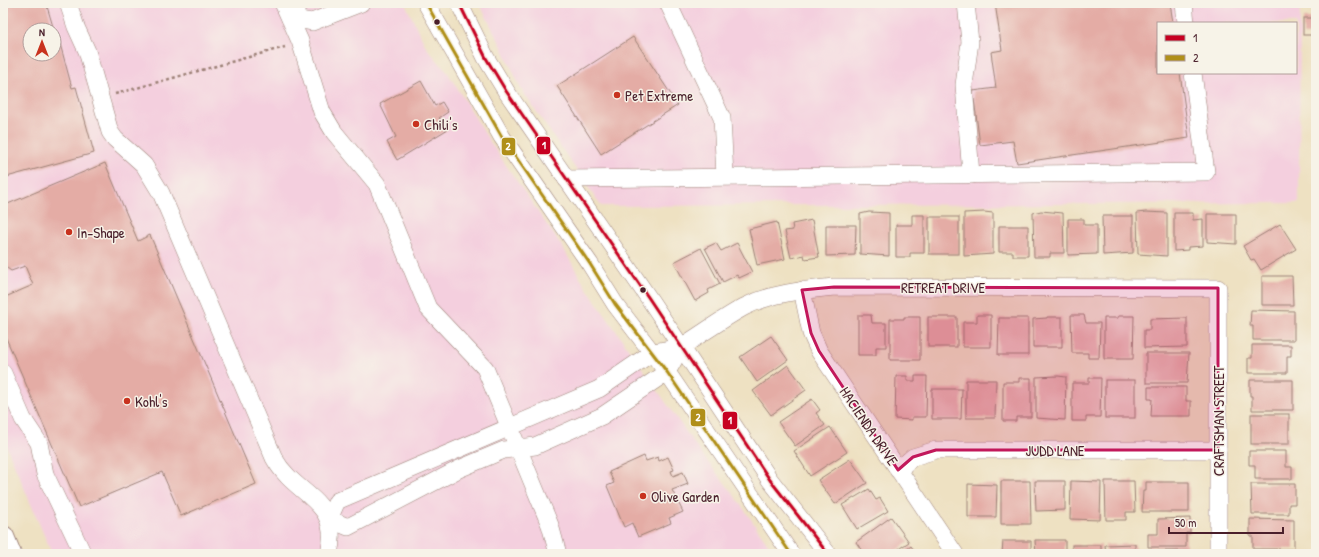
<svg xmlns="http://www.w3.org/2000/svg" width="1319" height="557" viewBox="0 0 1319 557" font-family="'Patrick Hand',sans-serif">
<rect width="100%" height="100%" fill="#f7f3e8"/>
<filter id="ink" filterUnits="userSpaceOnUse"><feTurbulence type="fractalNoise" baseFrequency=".025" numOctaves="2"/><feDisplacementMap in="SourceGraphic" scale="8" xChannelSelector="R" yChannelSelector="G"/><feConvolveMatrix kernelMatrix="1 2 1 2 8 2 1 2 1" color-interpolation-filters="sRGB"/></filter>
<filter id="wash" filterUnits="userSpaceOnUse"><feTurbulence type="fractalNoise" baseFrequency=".012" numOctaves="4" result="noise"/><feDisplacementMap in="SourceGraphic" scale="16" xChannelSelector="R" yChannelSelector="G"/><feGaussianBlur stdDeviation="0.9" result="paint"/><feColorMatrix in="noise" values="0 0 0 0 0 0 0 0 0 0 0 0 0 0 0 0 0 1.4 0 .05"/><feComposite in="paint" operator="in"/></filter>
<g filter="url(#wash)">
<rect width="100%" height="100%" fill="#eee1c2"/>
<g fill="#f4cfde" fill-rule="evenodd">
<path d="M 3,3 L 405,3 L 426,47 L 448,73 L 490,142 L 563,248 L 585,286 L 703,456 L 732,492 L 775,554 L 52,554 L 3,438 ZM 30,30 L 54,30 L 54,54 L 30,54 Z"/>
<path d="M 479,3 L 1300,3 L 1299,203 L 601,206 L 521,89 L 502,47 ZM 1158,23 L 1296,23 L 1296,73 L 1158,73 Z"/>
</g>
<g id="blocks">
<g fill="#e4aca5">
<polygon points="3,3 46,3 54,30 30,30 30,54 54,54 54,33 57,40 59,40 72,88 76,87 94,153 3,178"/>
<polygon points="995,3 1170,3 1173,23 1158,23 1158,73 1180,73 1189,138 1017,163 1013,141 980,145 973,91 996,88 991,52 1002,50"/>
<rect x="1303" y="18" width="13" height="17"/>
<polygon points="633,37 678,105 601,154 557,86"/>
<polygon points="421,81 435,106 442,102 448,112 439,118 448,129 397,160 387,142 396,137 380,104"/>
<polygon points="105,163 138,241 150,235 256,484 181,516 162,472 79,507 3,331 3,298 33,285 25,266 11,271 3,265 3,251 5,248 3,243 3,223 5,222 3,217 3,206"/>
<polygon points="1041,211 1063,213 1064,253 1050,253 1050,257 1034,257 1033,213"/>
<polygon points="869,212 889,213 889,256 860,254 860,214"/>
<polygon points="984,212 993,213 993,254 964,256 964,213"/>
<polygon points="1146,212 1167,213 1167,256 1138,254 1137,213"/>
<polygon points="1174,213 1193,213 1193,220 1203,219 1203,246 1188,247 1188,250 1174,251"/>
<polygon points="1207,214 1236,214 1236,244 1207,242"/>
<polygon points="912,215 924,215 924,253 910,253 910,257 896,257 896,225 912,225"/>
<polygon points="1102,216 1133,216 1133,253 1103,255"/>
<rect x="929" y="217" width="30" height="37"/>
<polygon points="1068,219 1084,219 1084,225 1097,225 1097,254 1068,255"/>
<polygon points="812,220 819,257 805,259 804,255 791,258 785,231 793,230 792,224"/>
<polygon points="777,222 785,259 757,265 749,229"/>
<polygon points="1280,224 1296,249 1261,270 1254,259 1251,260 1243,246"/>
<polygon points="826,225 856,225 855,255 826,256"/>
<polygon points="999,226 1028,226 1028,256 1013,256 1013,252 999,252"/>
<polygon points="716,243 721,251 737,243 752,272 739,278 737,275 723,282 705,248"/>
<polygon points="701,248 720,284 708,290 709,293 695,301 674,262"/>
<polygon points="1262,276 1292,276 1293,305 1262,305"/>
<polygon points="1251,310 1294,311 1294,340 1253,340 1253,326 1250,326"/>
<polygon points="858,315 871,315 872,323 886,323 886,347 876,347 876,355 858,355"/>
<polygon points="977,315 991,315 991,347 963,347 963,322 977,322"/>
<polygon points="1071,315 1084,315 1086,323 1100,323 1099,358 1088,358 1088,353 1072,353"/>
<polygon points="1118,316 1134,316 1133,359 1104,359 1104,318 1118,318"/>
<polygon points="904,317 920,317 920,360 890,360 890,319 904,319"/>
<rect x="928" y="317" width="29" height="30"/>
<polygon points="1047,317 1062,317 1062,347 1033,347 1033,319 1047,318"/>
<polygon points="999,318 1028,318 1028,355 998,355"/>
<polygon points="1187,318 1187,347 1144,348 1144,330 1150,330 1150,319"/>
<polygon points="771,336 788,360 757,382 740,357"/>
<polygon points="1252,345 1291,345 1291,356 1287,356 1287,373 1248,373 1248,358 1252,358"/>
<polygon points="1146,353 1189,353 1187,383 1146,383"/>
<polygon points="788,365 806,390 771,415 753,391"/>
<polygon points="896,376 907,376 907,381 915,381 915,376 927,376 926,417 912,417 912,420 895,419"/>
<polygon points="1058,376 1066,377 1065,420 1036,418 1036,377"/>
<polygon points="1019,378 1031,378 1031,417 1016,417 1016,421 1003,421 1003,382 1019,382"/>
<polygon points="1089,378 1101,378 1100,417 1086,417 1086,421 1072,421 1072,383 1089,383"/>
<polygon points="966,380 996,380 995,418 966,418"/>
<rect x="1105" y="380" width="30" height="38"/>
<polygon points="1250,380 1293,380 1293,410 1252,410 1252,396 1250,396"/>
<polygon points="1148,387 1186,387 1186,401 1191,401 1191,416 1151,416 1152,399 1148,399"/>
<polygon points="932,389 962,389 961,419 932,419"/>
<polygon points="812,399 820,410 816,413 825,425 795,446 778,422"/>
<rect x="1251" y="414" width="38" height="30"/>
<polygon points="830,427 847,452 810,476 794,451"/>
<polygon points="1249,451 1286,451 1286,467 1292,467 1292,479 1255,479 1255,465 1249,465"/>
<polygon points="644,456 646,461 658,457 659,461 668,457 674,470 671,471 673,476 683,472 688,484 672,490 683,512 669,518 671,523 638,537 632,523 624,527 607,486 614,483 609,472"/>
<polygon points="850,459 867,483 835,504 818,480"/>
<polygon points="1001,481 1030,481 1031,524 1001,524"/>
<polygon points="1035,481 1065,481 1065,510 1036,511"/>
<polygon points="1071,481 1101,482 1100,520 1070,519"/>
<polygon points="1105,481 1134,481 1135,512 1126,512 1126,520 1106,520"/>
<polygon points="1146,482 1189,482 1189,512 1142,512 1143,491 1146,491"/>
<polygon points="968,484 997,485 996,517 968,517"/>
<polygon points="1251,484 1295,484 1295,504 1289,504 1289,514 1252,514"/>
<polygon points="869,489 876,500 880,498 888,511 857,529 842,505"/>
<polygon points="1313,489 1316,489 1316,516 1314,516"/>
<polygon points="891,517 909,542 891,554 864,554 856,542"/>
<polygon points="1190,518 1190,533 1186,533 1186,547 1148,547 1148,534 1158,534 1158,519"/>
<polygon points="1250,519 1294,520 1294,549 1253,549 1253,536 1250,536"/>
<polygon points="1035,540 1065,540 1065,554 1036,554"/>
<polygon points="1003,541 1031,541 1031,554 1002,554"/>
<polygon points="1135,544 1135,554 1106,554 1105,545"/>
<rect x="1072" y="545" width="29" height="9"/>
<polygon points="911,546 917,554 901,554"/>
<rect x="1149" y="551" width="39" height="3"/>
</g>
</g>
</g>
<g filter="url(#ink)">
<use href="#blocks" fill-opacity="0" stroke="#9c8076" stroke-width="1"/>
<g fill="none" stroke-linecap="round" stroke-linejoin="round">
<g stroke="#9c8076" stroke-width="18">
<g id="minor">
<path d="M 68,3 L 76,27 L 87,51 L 110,132 L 115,139 L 144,165 L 161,193 L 274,458 C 296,498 342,499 329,554"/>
<polyline points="283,3 300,41 322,112 334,132 377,184 428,308 485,368 550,525 558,554"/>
<polyline points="300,3 290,18 312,22 361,3"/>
<polyline points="426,3 502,137 590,264 615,304 667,372 791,554"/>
<polyline points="459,3 486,58 506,91 648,297 770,480 828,554"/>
<polyline points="668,3 722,118 725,176"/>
<polyline points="966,3 970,42 964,85 971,175"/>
<polyline points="1184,3 1186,23"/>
<polyline points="566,179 1206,172 1193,73"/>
<polyline points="802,290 811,333 819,351 955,554"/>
<path d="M 681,347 C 702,334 722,319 744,307 C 771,293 804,290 834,287 L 1218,288 L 1218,554"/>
<polygon points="681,347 667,372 602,416 535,446 504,450 459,469 348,527 329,519 337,501 599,389 653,352"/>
<polyline points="3,373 23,419 39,443 45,474 83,554"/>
<polyline points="898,470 913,457 936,450 1218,450"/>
</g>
</g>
<g stroke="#9c8076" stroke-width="24">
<polyline id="highway" points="3,537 10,554"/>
</g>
<polyline stroke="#9c8076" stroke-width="2.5" stroke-dasharray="3 3" stroke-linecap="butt" points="115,94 285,47"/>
<use href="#minor" stroke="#fff" stroke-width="17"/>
<use href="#highway" stroke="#fff" stroke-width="22"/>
<g stroke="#f7f3e8" stroke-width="6">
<polyline id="bus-1" points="459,3 486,58 506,91 648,297 770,480 828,554"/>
</g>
<g stroke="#f7f3e8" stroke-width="6">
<polyline id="bus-2" points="426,3 502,137 590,264 615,304 667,372 791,554"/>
</g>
<use href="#bus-1" stroke="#c70021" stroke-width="3"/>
<use href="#bus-2" stroke="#b08f19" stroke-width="3"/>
</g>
</g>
<path fill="#c2185b" fill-opacity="0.2" stroke="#c2185b" stroke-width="3" stroke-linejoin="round" d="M 834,287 L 1218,288 L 1218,450 L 936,450 L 913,457 L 898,470 L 819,351 L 811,333 L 802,290 Z"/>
<g fill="#4a1f2b" stroke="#f7f3e8" stroke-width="1.5">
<circle cx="437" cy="22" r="3.5"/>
<circle cx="643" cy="290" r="3.5"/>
</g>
<g fill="#c8321e" stroke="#f7f3e8" stroke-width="1.5">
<circle cx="617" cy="95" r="4"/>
<circle cx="416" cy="124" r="4"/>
<circle cx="69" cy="232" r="4"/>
<circle cx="127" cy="401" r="4"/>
<circle cx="643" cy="496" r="4"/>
</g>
<g text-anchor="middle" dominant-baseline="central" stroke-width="3" stroke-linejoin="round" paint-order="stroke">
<g font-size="15" fill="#4a1f2b" stroke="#f7f3e8" text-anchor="start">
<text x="625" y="95">Pet Extreme</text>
<text x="424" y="124">Chili's</text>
<text x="77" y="232">In-Shape</text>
<text x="135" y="401">Kohl's</text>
<text x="651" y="496">Olive Garden</text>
</g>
<g font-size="15" fill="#4a1f2b" stroke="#f7f3e8">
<text x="943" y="287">RETREAT DRIVE</text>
<text transform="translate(1218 421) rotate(-90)">CRAFTSMAN STREET</text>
<text transform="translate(869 426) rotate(56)">HACIENDA DRIVE</text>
<text x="1055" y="450">JUDD LANE</text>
</g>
</g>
<g stroke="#f7f3e8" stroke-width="1.5">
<rect x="536" y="136" width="15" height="19" rx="4" fill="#c70021"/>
<rect x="501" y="137" width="15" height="19" rx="4" fill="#b08f19"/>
<rect x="690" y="408" width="16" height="19" rx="4" fill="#b08f19"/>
<rect x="722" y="411" width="16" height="19" rx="4" fill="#c70021"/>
</g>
<g font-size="11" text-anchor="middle" font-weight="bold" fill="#fff">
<text x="544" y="149">1</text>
<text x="508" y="150">2</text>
<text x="698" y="421">2</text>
<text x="730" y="424">1</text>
</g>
<rect width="1319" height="557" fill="none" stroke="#f7f3e8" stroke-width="16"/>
<rect x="1157" y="22" width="140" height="52" fill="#f7f3e8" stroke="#b29e9c"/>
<rect x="1165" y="35" width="20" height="6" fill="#c70021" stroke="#b29e9c"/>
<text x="1193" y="42" font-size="12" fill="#4a1f2b">1</text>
<rect x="1165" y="55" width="20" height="6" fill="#b08f19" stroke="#b29e9c"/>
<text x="1193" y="62" font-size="12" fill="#4a1f2b">2</text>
<g transform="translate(42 42)"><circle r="19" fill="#f7f3e8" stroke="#b29e9c"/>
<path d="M0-3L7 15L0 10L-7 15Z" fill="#c8321e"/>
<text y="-6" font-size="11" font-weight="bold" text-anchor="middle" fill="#4a1f2b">N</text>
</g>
<path d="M1169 527v6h114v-6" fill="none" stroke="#4a1f2b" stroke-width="2"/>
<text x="1175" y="527" font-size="12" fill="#4a1f2b" stroke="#f7f3e8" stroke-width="3" paint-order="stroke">50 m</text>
</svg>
